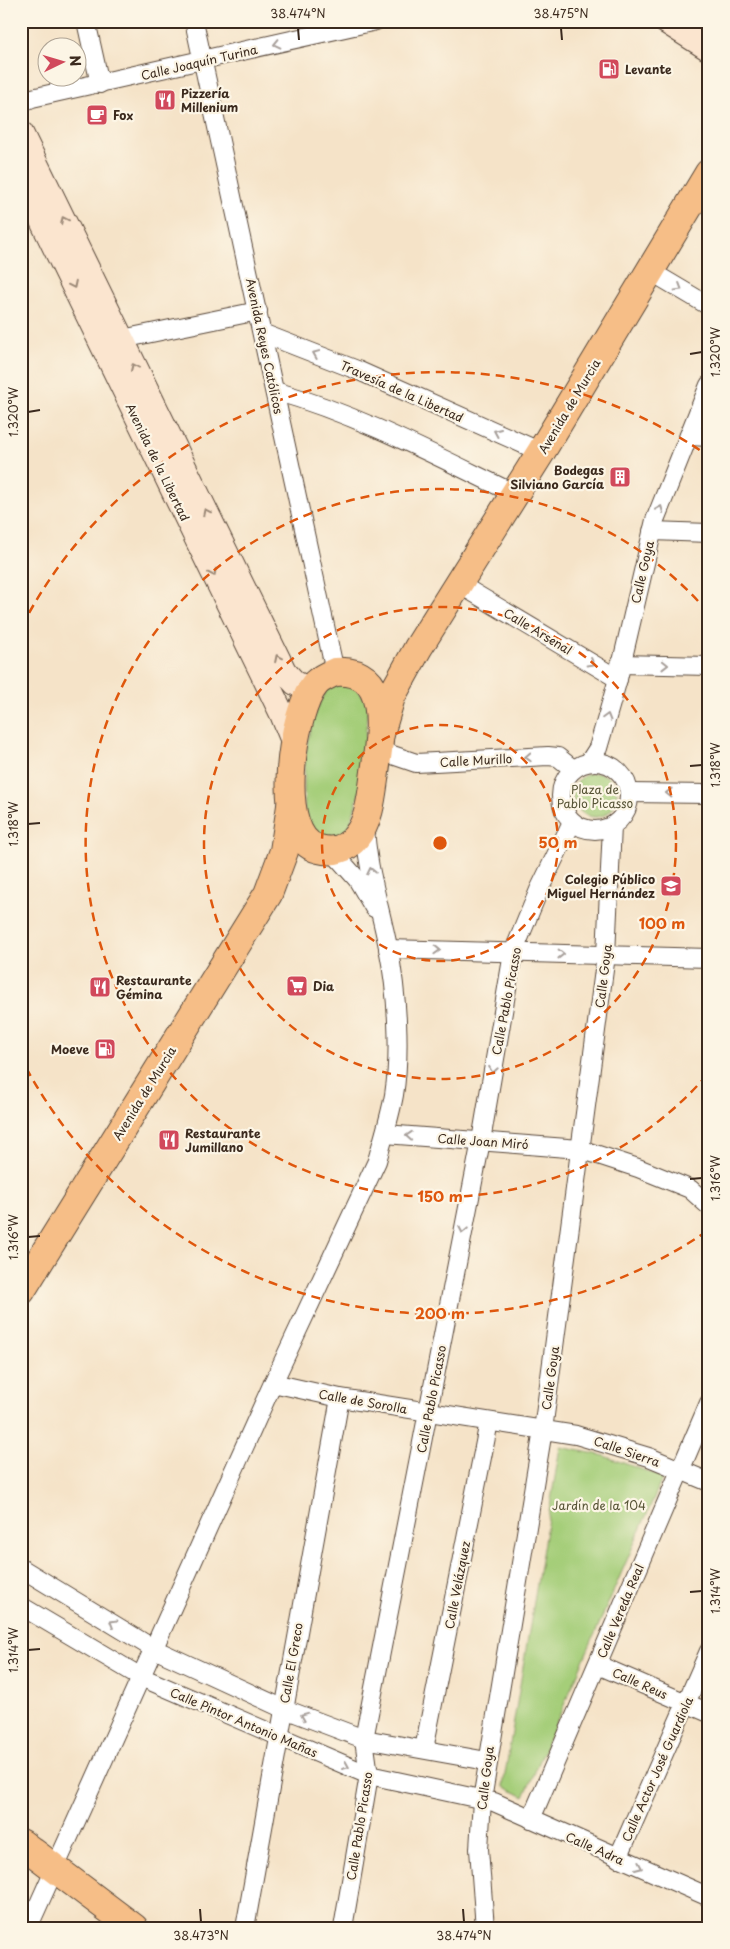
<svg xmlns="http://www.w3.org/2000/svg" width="730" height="1949" viewBox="0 0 730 1949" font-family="'Playpen Sans',sans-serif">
<rect width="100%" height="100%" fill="#fcf5e5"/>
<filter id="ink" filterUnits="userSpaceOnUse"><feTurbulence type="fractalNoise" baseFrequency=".02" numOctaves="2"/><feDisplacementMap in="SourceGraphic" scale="10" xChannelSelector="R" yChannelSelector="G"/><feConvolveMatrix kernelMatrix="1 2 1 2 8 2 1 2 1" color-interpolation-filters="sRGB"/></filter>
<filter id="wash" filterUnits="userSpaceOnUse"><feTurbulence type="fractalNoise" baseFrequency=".0096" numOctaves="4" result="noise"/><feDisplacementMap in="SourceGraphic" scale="20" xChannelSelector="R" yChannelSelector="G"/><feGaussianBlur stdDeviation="1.12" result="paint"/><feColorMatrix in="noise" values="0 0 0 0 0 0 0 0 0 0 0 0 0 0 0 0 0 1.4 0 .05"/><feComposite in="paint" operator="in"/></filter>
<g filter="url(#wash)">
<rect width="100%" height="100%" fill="#f5e3c8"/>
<g fill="#a5ce79" stroke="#707c4c">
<path d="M 353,683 L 368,703 L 362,784 L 348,831 L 326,842 L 305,822 C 303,772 302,730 329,686 Z"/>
<circle cx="595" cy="795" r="22"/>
<polygon points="560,1447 601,1455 663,1477 524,1797 503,1786"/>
</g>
</g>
<g filter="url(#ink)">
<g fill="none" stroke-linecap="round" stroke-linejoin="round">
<g stroke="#574638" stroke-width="20">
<g id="street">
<polyline points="86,21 100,84"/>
<polyline points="194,21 335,672"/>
<polyline points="21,103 32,98 376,21"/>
<polyline points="650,271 709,306"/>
<polyline points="262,333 357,370 541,452"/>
<polyline points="122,339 258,311"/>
<path d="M 275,391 C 359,415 436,456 515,494"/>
<polyline points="689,436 709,437"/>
<polyline points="652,531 709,533"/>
<polyline points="459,584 618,679"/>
<polyline points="620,664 709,666"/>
<polyline points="378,750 416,763 548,756 558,757 573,769"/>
<circle cx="595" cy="796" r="34"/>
<polyline points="589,762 598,748 618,679 655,520 709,385"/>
<polyline points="629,793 709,794"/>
<polyline points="331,850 357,879 374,908"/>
<polyline points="388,949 709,958"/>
<polyline points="385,1134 580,1149 638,1168 690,1189 709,1206"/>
<polyline points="273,1383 340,1398 576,1435 649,1457 709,1482"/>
<polyline points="21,1568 154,1649 282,1708 364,1739 487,1761"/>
<polyline points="21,1606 141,1677 350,1767 369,1775 494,1802 709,1897"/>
<polyline points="598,1665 709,1713"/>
<polyline points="424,1749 489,1422"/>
<polyline points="531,1819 709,1403"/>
<polyline points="618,1858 709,1651"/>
<path d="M 28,1928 L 273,1383 L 377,1161 C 383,1139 390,1117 394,1095 C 401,1051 397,991 388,947 C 380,906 366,866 365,824"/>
<polyline points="245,1928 340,1398"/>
<polyline points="343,1928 369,1775 364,1739 481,1141 513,953 539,890 572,822"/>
<polyline points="485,1928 479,1849 482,1800 543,1430 606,955 612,826"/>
</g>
</g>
<g stroke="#574638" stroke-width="26">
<g id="secondary">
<polyline points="665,21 709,49"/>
<polyline points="21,133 284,671 295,683 311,690"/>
<polyline points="21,178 282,714 295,746"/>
</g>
</g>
<g stroke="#574638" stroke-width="30">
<g id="primary">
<path d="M 335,672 C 393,667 380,737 375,772 C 372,793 370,821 356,837 C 347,849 333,853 319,849 C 272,838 292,710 316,683 C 321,678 328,675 335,672 Z"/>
<polyline points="380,734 391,697 418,648 541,452 709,173"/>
<polyline points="21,1291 268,894 284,851 291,806"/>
<polyline points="21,1843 134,1928"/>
</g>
</g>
<use href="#street" stroke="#fff" stroke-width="18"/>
<use href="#secondary" stroke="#fbe5cf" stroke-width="24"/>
<use href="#primary" stroke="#f6be87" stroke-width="28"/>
</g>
<defs><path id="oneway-chevron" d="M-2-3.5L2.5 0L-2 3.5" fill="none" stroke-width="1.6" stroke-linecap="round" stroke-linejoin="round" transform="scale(1.25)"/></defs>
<g stroke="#a79f9a">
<use href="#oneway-chevron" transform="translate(277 44) rotate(167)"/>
<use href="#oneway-chevron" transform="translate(679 288) rotate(31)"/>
<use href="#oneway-chevron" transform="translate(316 354) rotate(-158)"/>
<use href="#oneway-chevron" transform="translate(497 432) rotate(-156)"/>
<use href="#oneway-chevron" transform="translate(660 509) rotate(-68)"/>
<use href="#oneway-chevron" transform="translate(591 663) rotate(31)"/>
<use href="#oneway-chevron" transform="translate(665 665) rotate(1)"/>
<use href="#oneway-chevron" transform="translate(607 717) rotate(-74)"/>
<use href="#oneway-chevron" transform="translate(528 757) rotate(177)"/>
<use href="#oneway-chevron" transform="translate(669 793) rotate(-179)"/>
<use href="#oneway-chevron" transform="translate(371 871) rotate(-102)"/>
<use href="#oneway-chevron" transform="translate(437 950) rotate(2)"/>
<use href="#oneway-chevron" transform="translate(561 954) rotate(1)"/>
<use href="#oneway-chevron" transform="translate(493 1070) rotate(100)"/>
<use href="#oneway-chevron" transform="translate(409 1136) rotate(-176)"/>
<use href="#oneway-chevron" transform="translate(463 1230) rotate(101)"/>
<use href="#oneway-chevron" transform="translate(113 1623) rotate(-149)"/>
<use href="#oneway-chevron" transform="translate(304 1716) rotate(-158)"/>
<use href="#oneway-chevron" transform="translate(346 1766) rotate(23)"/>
<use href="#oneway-chevron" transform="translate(639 1867) rotate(23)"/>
</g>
<g stroke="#9b8876">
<use href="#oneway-chevron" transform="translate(64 220) rotate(-116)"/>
<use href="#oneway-chevron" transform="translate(73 285) rotate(64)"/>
<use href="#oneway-chevron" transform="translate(134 367) rotate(-114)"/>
<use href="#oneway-chevron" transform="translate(206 512) rotate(-116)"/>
<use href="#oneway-chevron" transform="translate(213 573) rotate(64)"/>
<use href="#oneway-chevron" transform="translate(278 658) rotate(-116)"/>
</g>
</g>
<path fill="none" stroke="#3b2a1e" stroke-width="2" d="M 298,28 L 299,40M 561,28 L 562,40M 690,354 L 702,352M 28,412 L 40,410M 690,766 L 702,765M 28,824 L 40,823M 690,1179 L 702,1178M 28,1237 L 40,1236M 690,1592 L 702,1591M 28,1650 L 40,1649M 200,1909 L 201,1922M 463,1909 L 464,1922"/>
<g fill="none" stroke="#df570d" stroke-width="2.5" stroke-dasharray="9 6">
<circle cx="440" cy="843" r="118"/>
<circle cx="440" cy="843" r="236"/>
<path d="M707 1075A354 354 0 1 1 707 611"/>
<path d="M707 1231A471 471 0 0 1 22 1060M22 626A471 471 0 0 1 707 455"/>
</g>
<defs>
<g id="fuel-square" transform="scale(1.125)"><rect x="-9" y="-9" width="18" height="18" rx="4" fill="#d1495b" stroke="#fcf5e5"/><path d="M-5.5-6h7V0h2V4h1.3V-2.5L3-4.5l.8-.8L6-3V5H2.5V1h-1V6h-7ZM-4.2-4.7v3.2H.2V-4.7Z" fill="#fff"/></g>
<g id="restaurant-square" transform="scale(1.125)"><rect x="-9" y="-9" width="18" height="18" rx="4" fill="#d1495b" stroke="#fcf5e5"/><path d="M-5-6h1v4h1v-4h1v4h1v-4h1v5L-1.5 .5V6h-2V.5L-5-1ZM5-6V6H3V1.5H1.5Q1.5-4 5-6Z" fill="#fff"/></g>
<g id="cafe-square" transform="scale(1.125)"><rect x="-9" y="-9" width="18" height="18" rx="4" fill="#d1495b" stroke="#fcf5e5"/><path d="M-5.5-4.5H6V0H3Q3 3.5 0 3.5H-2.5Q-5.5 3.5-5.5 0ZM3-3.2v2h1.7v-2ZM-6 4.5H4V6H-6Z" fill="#fff"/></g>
<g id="building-square" transform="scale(1.125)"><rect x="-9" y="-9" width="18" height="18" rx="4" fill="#d1495b" stroke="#fcf5e5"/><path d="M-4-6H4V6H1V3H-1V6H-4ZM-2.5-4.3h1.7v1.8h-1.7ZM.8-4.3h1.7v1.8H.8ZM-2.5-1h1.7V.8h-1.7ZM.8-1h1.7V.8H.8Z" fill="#fff"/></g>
<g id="school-square" transform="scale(1.125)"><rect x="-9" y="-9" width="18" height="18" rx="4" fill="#d1495b" stroke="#fcf5e5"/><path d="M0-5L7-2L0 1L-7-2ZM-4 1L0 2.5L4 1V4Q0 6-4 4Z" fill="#fff"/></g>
<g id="supermarket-square" transform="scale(1.125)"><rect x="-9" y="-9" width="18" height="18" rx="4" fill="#d1495b" stroke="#fcf5e5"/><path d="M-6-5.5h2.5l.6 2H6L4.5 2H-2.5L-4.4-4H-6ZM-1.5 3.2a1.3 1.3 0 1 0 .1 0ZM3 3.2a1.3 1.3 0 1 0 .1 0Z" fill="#fff"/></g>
</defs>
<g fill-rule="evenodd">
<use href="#fuel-square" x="609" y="69"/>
<use href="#restaurant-square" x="165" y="100"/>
<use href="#cafe-square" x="97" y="115"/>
<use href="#building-square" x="620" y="477"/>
<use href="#school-square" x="671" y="886"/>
<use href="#supermarket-square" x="297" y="986"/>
<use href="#restaurant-square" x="100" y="987"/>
<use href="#fuel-square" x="105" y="1049"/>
<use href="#restaurant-square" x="169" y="1140"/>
</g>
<g text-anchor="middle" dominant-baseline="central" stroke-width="4.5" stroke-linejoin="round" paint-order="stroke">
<g font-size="12" fill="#3b2a1e" stroke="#fcf5e5">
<text transform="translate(199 62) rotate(-13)">Calle Joaquín Turina</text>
<text transform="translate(265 346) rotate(78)">Avenida Reyes Católicos</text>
<text transform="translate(402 391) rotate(24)">Travesía de la Libertad</text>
<text transform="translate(569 406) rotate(-59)">Avenida de Murcia</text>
<text transform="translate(158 462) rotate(64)">Avenida de la Libertad</text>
<text transform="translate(642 572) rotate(-77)">Calle Goya</text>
<text transform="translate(538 631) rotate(31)">Calle Arsenal</text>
<text transform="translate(476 760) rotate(-3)">Calle Murillo</text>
<text transform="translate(603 976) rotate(-83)">Calle Goya</text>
<text transform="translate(506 1001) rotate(-79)">Calle Pablo Picasso</text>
<text transform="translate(144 1093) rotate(-58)">Avenida de Murcia</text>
<text transform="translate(483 1141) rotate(4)">Calle Joan Miró</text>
<text transform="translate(550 1378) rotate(-82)">Calle Goya</text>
<text transform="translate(431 1399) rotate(-79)">Calle Pablo Picasso</text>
<text transform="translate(363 1401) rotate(10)">Calle de Sorolla</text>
<text transform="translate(627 1451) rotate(19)">Calle Sierra</text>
<text transform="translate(457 1585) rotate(-79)">Calle Velázquez</text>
<text transform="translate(620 1611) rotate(-67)">Calle Vereda Real</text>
<text transform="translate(291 1663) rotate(-80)">Calle El Greco</text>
<text transform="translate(640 1683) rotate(24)">Calle Reus</text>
<text transform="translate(244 1722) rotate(23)">Calle Pintor Antonio Mañas</text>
<text transform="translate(657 1769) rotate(-66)">Calle Actor José Guardiola</text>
<text transform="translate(485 1778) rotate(-83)">Calle Goya</text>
<text transform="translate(359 1826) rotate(-81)">Calle Pablo Picasso</text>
<text transform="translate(595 1848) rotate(24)">Calle Adra</text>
</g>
<g font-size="12" font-weight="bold" fill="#3b2a1e" stroke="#fcf5e5" text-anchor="start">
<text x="625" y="69">Levante</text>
<text x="181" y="93">Pizzería<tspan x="181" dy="14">Millenium</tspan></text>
<text x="113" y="115">Fox</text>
<text x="604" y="470" text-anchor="end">Bodegas<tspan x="604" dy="14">Silviano García</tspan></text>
<text x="655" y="879" text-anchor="end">Colegio Público<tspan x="655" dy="14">Miguel Hernández</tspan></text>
<text x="116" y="980">Restaurante<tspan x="116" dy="14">Gémina</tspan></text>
<text x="313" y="986">Dia</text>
<text x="89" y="1049" text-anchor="end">Moeve</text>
<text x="185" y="1133">Restaurante<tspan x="185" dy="14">Jumillano</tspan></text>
</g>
<g font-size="12" fill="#565335" stroke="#fcf5e5">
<text x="595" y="789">Plaza de<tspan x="595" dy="14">Pablo Picasso</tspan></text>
<text x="599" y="1505">Jardín de la 104</text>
</g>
</g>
<circle cx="440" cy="843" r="8" fill="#df570d" stroke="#fcf5e5" stroke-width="2.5"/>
<g font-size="15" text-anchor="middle" font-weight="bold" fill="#df570d" stroke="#fcf5e5" stroke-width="4.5" stroke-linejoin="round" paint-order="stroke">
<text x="558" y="848">50 m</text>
<text x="662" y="929">100 m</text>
<text x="440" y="1202">150 m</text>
<text x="440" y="1319">200 m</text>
</g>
<rect width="730" height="1949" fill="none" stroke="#fcf5e5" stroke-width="55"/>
<g transform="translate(62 62) rotate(85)"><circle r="24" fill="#fcf5e5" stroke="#afa495"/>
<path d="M0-4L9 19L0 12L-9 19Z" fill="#d1495b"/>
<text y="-8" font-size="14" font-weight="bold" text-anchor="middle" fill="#3b2a1e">N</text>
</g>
<rect x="28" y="28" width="674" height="1894" fill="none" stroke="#3b2a1e" stroke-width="2"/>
<g font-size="12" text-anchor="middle" fill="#3b2a1e">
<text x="298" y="18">38.474°N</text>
<text x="561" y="18">38.475°N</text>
<text transform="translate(716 352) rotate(-90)" y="4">1.320°W</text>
<text transform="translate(14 412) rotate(-90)" y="4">1.320°W</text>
<text transform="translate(716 765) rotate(-90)" y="4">1.318°W</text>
<text transform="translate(14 824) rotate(-90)" y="4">1.318°W</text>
<text transform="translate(716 1178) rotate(-90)" y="4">1.316°W</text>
<text transform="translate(14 1237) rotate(-90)" y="4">1.316°W</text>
<text transform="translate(716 1591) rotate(-90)" y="4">1.314°W</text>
<text transform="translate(14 1650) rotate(-90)" y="4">1.314°W</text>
<text x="201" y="1940">38.473°N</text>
<text x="464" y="1940">38.474°N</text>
</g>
</svg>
